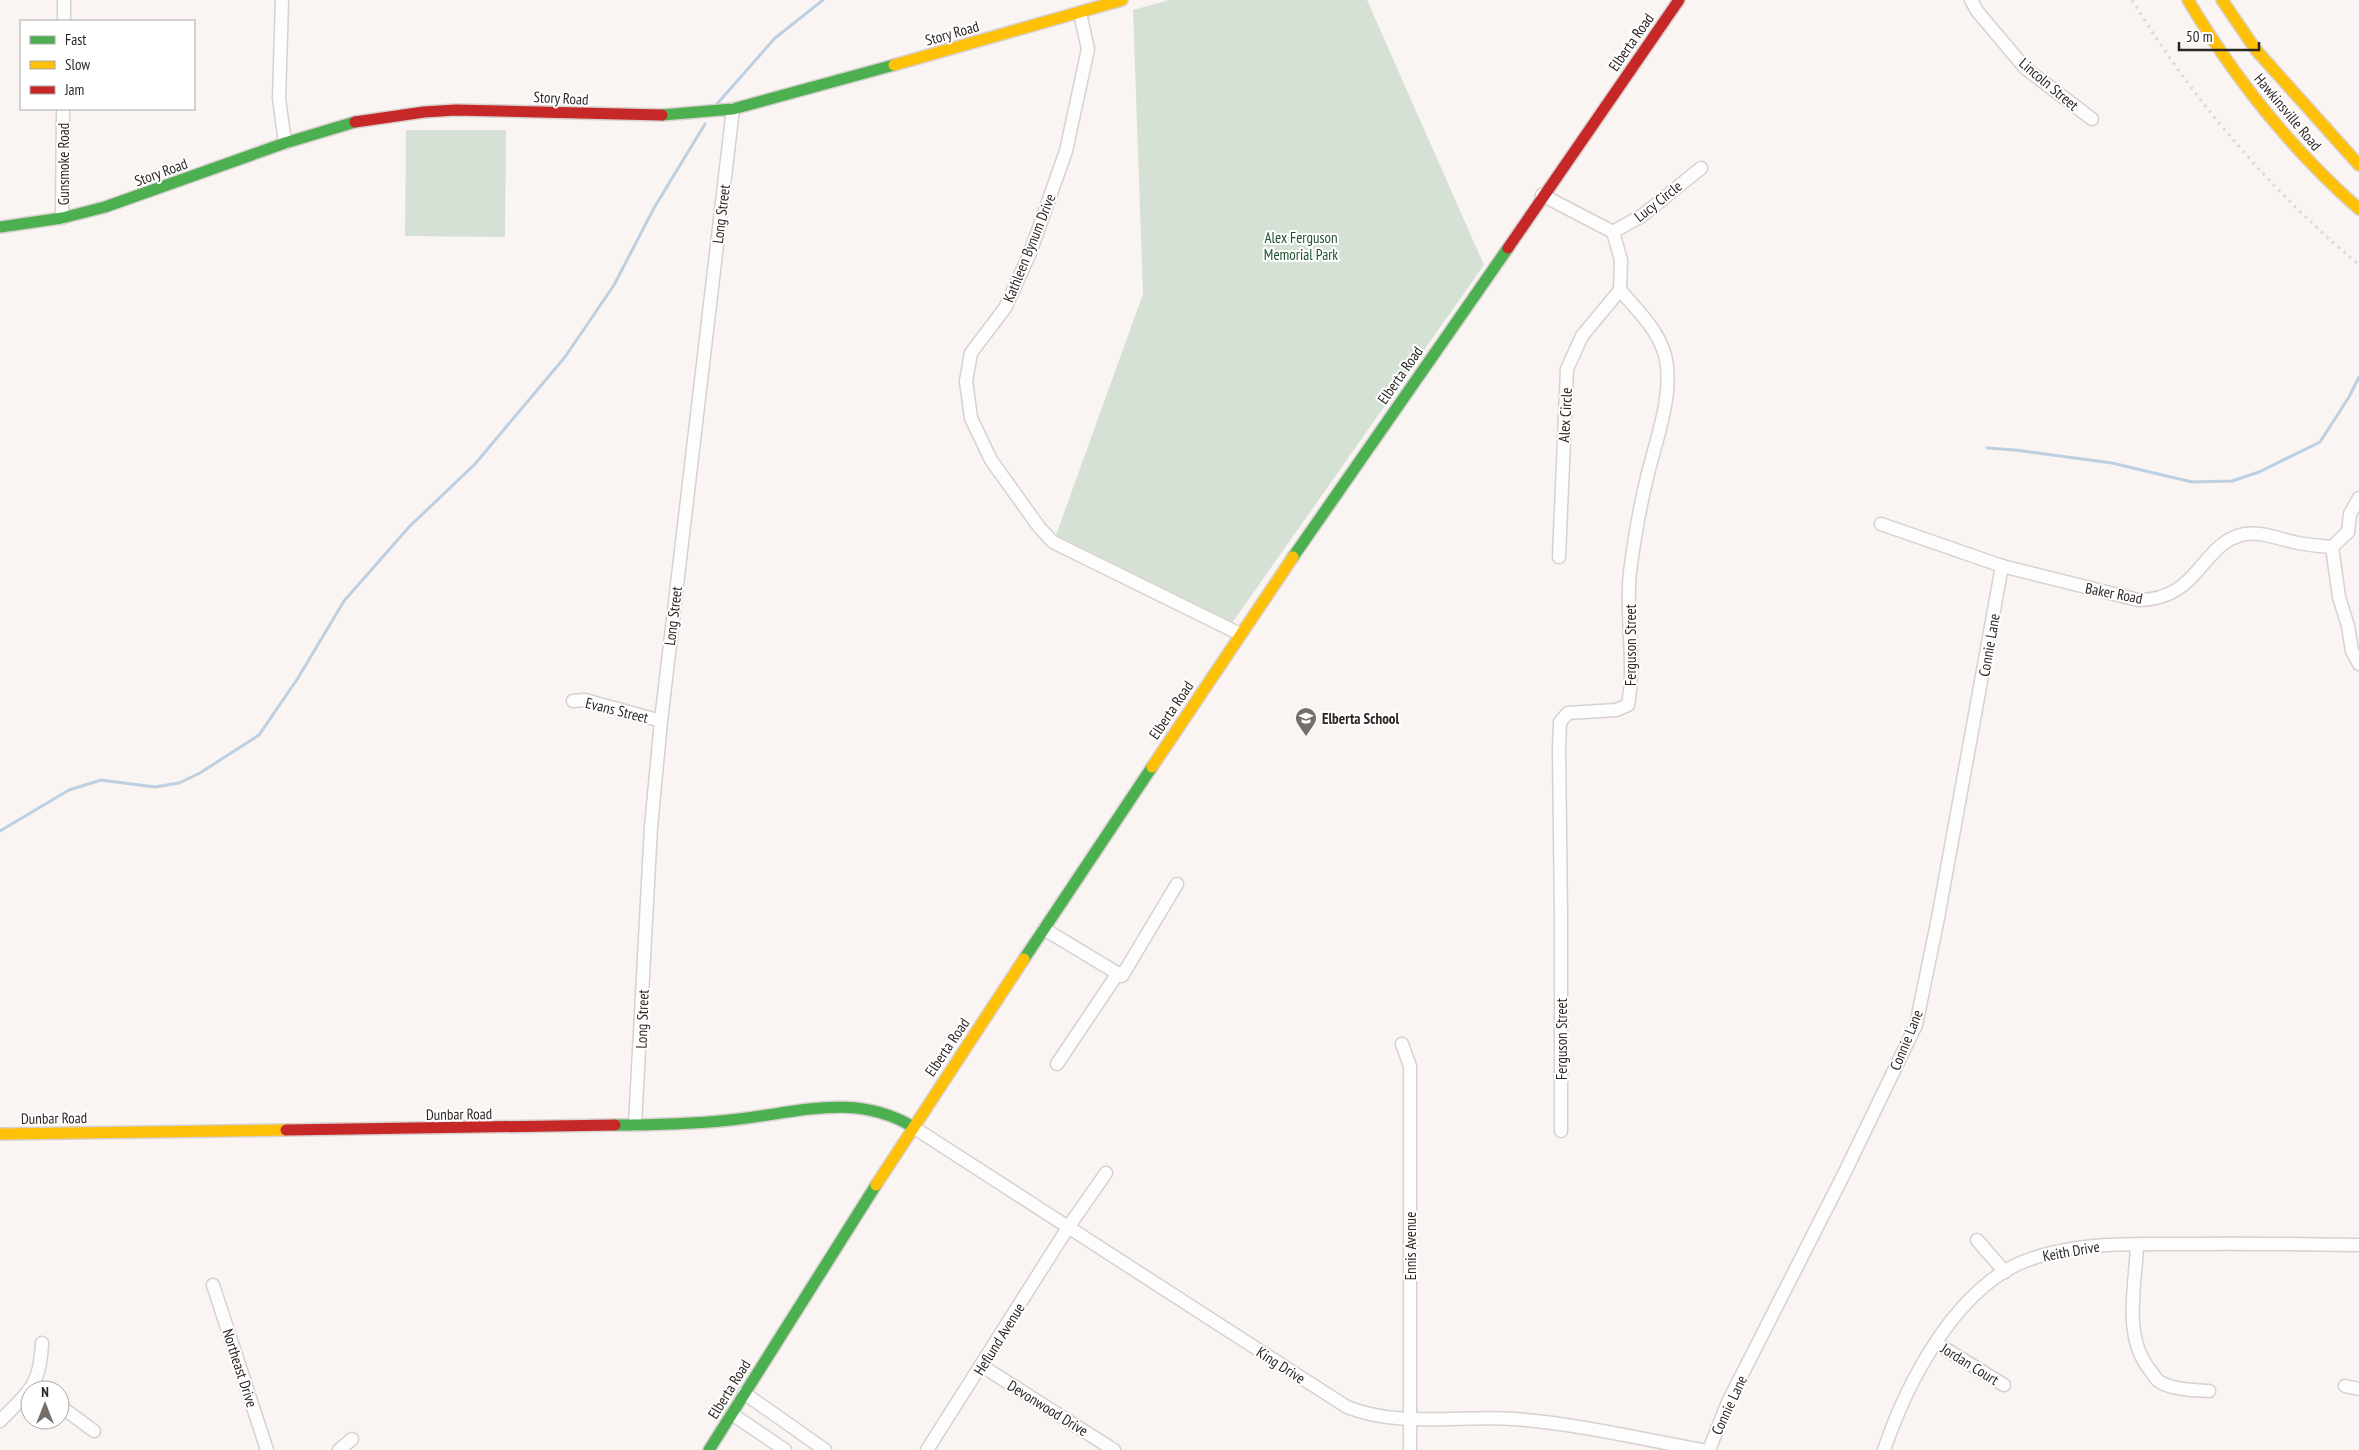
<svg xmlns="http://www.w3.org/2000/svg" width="2359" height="1450" viewBox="0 0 2359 1450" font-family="'PT Sans Narrow',sans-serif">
<rect width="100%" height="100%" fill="#faf4f2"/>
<g fill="#d6e1d5">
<polygon points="1169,0 1367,0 1484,265 1232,623 1056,535 1143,294 1133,10"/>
<polygon points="406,130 506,130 505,237 405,236"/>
</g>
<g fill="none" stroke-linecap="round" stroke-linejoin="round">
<g stroke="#bdd0e2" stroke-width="3">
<polyline points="717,104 775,38 823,0"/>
<polyline points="1987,448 2015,450 2112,463 2192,482 2232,481 2259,472 2320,442 2349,397 2359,377"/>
<polyline points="0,831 69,790 101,780 155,787 179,783 200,773 259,735 298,678 344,601 409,527 475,464 565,357 614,285 654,208 705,124"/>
</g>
<g stroke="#d7d1cf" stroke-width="15">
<g id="street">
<polyline points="282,0 279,98 285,143"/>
<polyline points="1971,0 1977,11 2025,68 2092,119"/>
<polyline points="1080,13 1088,49 1066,151 1030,253 1005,308 971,353 966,381 971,418 991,460 1039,527 1053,542 1240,634"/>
<polyline points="64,21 64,0"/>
<path d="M 1542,195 L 1613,232 L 1621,260 L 1620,290 C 1639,312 1664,335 1667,366 C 1671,405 1654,445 1646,482 C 1639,511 1634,541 1630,572 C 1625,616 1636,661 1628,705 L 1616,710 L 1568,713 L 1560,722 L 1559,749 L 1561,917 L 1561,1131"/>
<polyline points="62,218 63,109"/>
<polyline points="1613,232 1643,215 1701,168"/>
<path d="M 1881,524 L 2002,566 L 2138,600 C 2200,600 2201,542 2245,534 C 2261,531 2282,540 2298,543 C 2309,545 2321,546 2332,547 L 2348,532 L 2350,514 L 2359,498"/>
<polyline points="2332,547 2339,597 2348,626 2352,651 2359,664"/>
<polyline points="1559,557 1567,369 1582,336 1620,290"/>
<polyline points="573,701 585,700 661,721"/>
<polyline points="1044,929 1122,976 1177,884"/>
<polyline points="1402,1044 1410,1066 1410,1450"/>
<polyline points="1057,1064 1118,973"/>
<polyline points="635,1125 651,827 661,721 733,109"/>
<path d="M 913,1127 L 1347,1407 C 1400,1428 1459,1415 1515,1419 C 1578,1424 1641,1439 1702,1450"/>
<polyline points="1977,1240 2005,1272"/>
<path d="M 2137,1244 C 2136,1284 2122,1336 2150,1370 C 2153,1374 2156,1380 2160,1382 C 2174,1390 2194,1390 2209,1391"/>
<polyline points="213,1285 267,1450"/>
<polyline points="1936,1343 2004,1385"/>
<polyline points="982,1366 1114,1450"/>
<polyline points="2345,1386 2359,1389"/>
<polyline points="744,1393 825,1450"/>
<polyline points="60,1406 94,1431"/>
<polyline points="732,1414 785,1450"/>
<path d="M 0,1421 C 29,1391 40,1387 42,1343"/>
<polyline points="339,1450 352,1439"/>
<polyline points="927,1450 1069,1226 1106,1173"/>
<polyline points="1709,1450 1728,1402 1845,1172 1916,1025 1938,918 2002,566"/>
<path d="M 1884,1450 C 1906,1385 1952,1295 2018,1264 C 2070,1241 2129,1244 2185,1244 C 2243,1243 2301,1244 2359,1245"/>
</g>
</g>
<g stroke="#d7d1cf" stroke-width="14">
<g id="fast">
<polyline points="662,115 733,109 894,65"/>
<polyline points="0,227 62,218 105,207 285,143 355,122"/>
<polyline points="1293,557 1508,248"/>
<polyline points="1024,959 1152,767"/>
<path d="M 615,1125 C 653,1125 692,1124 730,1120 C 794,1114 854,1091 913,1127"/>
<polyline points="709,1450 876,1185"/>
</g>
</g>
<g stroke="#d7d1cf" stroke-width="14">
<g id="slow">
<path d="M 2188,0 C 2235,79 2290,148 2359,209"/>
<polyline points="2222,0 2256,50 2359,165"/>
<polyline points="894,65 1122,0"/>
<polyline points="1152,767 1293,557"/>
<polyline points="0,1134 286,1130"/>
<polyline points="876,1185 1024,959"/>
</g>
</g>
<g stroke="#d7d1cf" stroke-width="14">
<g id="jam">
<polyline points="355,122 424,112 456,110 662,115"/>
<polyline points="1508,248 1679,0"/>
<polyline points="286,1130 615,1125"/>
</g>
</g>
<use href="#street" stroke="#fefdfd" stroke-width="12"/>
<use href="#fast" stroke="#4caf50" stroke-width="11"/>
<use href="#slow" stroke="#ffc107" stroke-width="11"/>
<use href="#jam" stroke="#c62828" stroke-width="11"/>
<path stroke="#dad8d8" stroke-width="3" stroke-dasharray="2.5 5" stroke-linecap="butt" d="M 2132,0 C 2193,100 2269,189 2359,265"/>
</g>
<defs>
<g id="school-pin" transform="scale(1.125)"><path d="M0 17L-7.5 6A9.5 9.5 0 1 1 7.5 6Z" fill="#756f6c" stroke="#fff"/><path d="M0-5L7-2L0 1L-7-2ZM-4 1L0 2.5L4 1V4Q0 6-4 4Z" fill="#fff"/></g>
</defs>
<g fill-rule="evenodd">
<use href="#school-pin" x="1306" y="718"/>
</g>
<g text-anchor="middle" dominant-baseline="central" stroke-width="4" stroke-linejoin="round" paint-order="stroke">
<g font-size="15" fill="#2d2724" stroke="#fff">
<text transform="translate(952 33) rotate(-16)">Story Road</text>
<text transform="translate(1631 42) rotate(-55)">Elberta Road</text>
<text transform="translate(2049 84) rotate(40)">Lincoln Street</text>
<text transform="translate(561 98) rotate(3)">Story Road</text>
<text transform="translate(2288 112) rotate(50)">Hawkinsville Road</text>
<text transform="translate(63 164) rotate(-90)">Gunsmoke Road</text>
<text transform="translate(161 172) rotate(-20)">Story Road</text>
<text transform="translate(1658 201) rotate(-38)">Lucy Circle</text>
<text transform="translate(721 214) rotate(-83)">Long Street</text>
<text transform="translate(1029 248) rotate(-68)">Kathleen Bynum Drive</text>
<text transform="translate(1400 375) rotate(-55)">Elberta Road</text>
<text transform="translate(1565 415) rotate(-87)">Alex Circle</text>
<text transform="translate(2114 593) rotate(11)">Baker Road</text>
<text transform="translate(673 616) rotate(-83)">Long Street</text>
<text transform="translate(1630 645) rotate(-90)">Ferguson Street</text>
<text transform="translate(1989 645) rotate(-80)">Connie Lane</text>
<text transform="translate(617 710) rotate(14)">Evans Street</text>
<text transform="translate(1171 710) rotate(-56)">Elberta Road</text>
<text transform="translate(642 1019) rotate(-88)">Long Street</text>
<text transform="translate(1561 1039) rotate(-90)">Ferguson Street</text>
<text transform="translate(1906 1040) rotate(-68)">Connie Lane</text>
<text transform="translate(947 1047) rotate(-56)">Elberta Road</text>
<text transform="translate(459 1114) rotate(-1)">Dunbar Road</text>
<text transform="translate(54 1118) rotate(-1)">Dunbar Road</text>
<text transform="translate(1410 1246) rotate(-90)">Ennis Avenue</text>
<text transform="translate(2071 1251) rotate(-10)">Keith Drive</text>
<text transform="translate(999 1339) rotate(-58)">Heflund Avenue</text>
<text transform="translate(1970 1364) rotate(32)">Jordan Court</text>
<text transform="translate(1281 1365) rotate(33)">King Drive</text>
<text transform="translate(240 1368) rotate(72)">Northeast Drive</text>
<text transform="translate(729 1389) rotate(-58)">Elberta Road</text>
<text transform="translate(1729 1405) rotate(-65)">Connie Lane</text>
<text transform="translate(1048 1408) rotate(32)">Devonwood Drive</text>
</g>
<g font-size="15" fill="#20502c" stroke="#fff">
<text x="1301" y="237">Alex Ferguson<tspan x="1301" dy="17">Memorial Park</tspan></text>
</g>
<g font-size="15" font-weight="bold" fill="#2d2724" stroke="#fff" text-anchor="start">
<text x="1322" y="718">Elberta School</text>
</g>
</g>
<rect x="20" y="20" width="175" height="90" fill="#ffffff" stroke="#aba9a7"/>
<rect x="30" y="36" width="25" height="8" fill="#4caf50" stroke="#aba9a7"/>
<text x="65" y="45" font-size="15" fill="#2d2724">Fast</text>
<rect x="30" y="61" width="25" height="8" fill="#ffc107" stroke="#aba9a7"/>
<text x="65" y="70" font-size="15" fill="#2d2724">Slow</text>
<rect x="30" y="86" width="25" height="8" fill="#c62828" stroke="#aba9a7"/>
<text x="65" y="95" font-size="15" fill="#2d2724">Jam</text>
<g transform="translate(45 1405)"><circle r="24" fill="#ffffff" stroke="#aba9a7"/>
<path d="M0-4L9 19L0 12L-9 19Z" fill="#756f6c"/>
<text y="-8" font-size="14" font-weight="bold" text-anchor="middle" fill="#2d2724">N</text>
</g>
<path d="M2179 42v8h80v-8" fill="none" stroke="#2d2724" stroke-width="2.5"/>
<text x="2186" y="42" font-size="15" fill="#2d2724" stroke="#ffffff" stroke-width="4" paint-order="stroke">50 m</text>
</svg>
